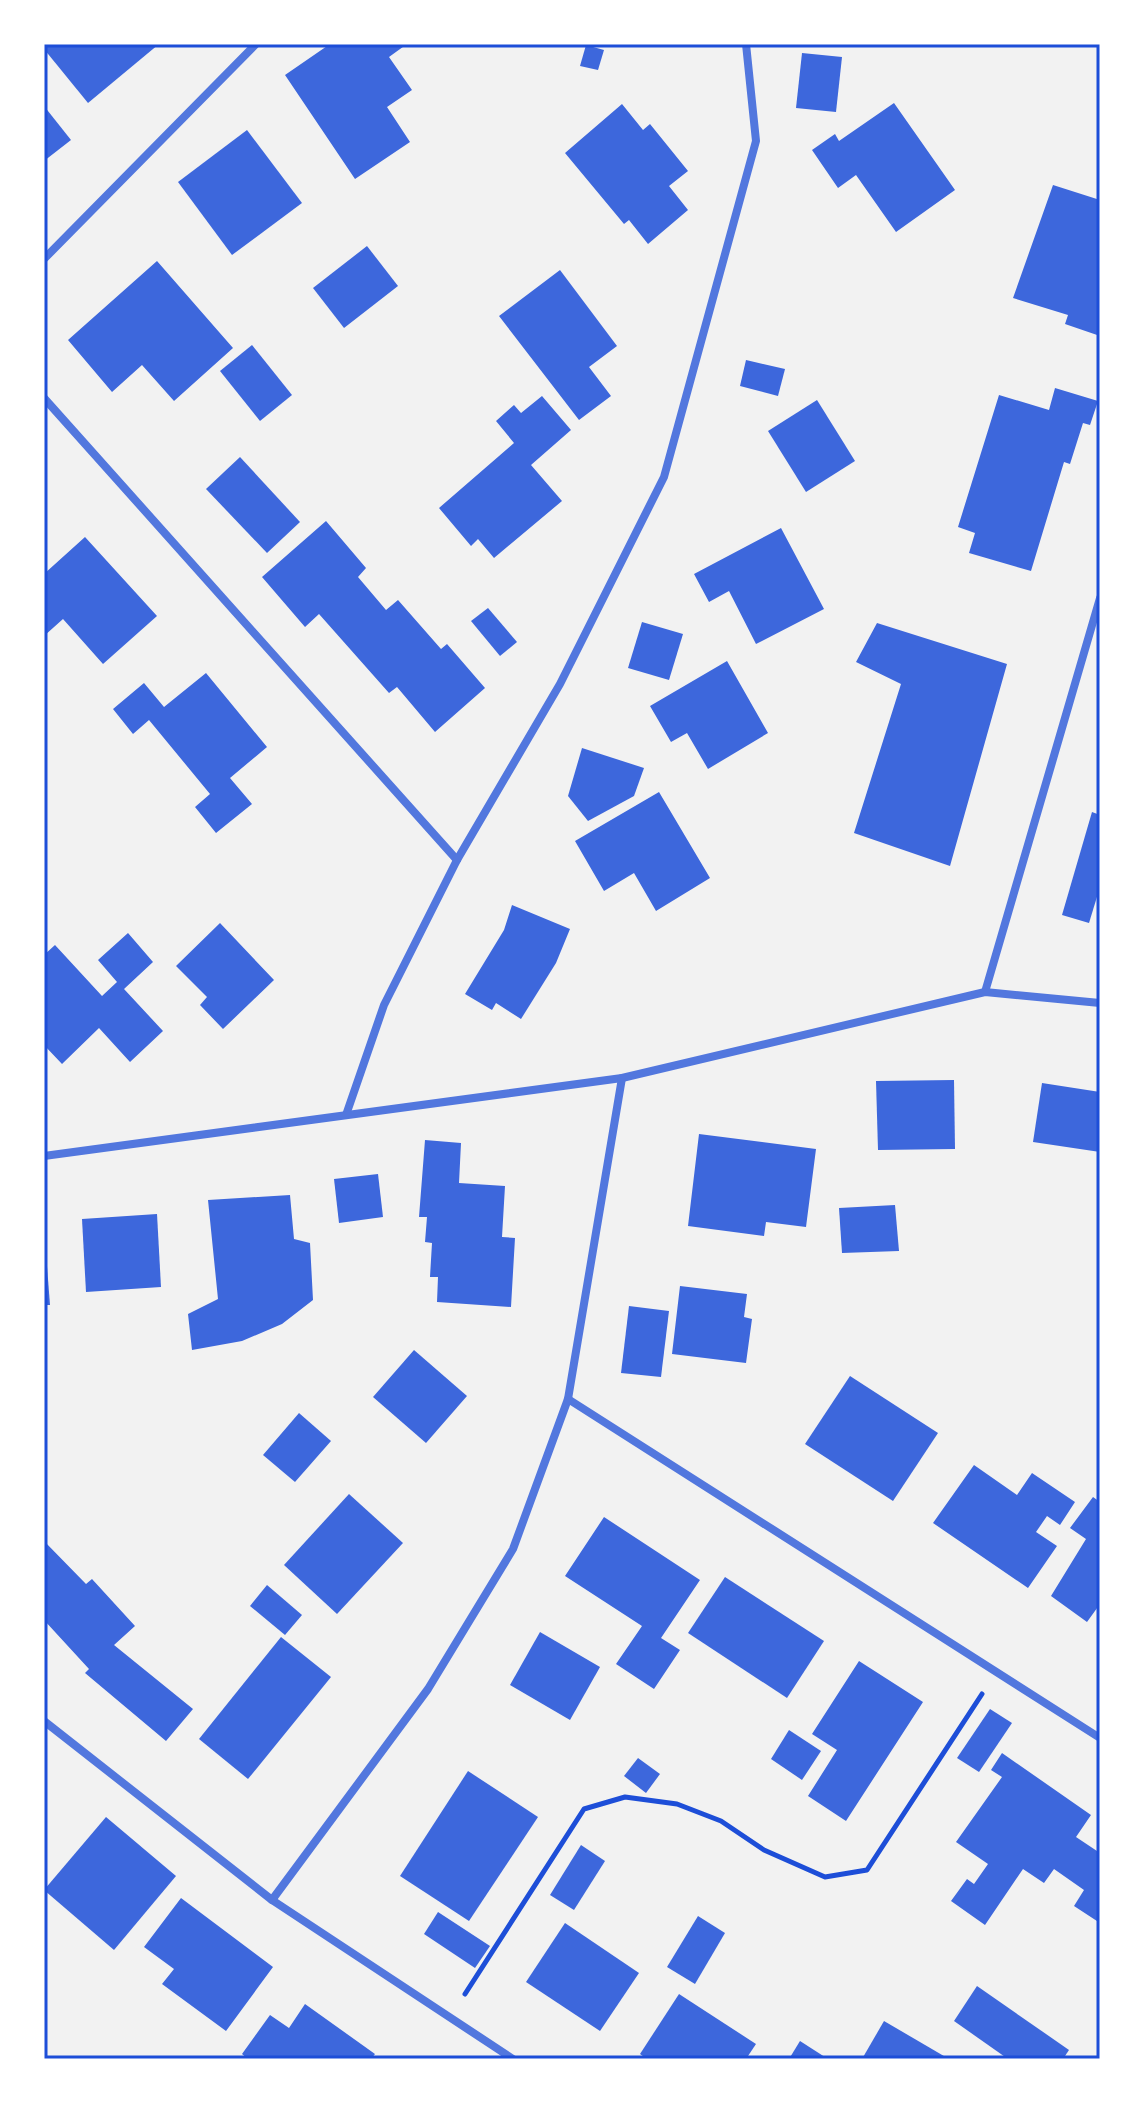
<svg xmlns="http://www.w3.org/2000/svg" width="1144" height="2103" viewBox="0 0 1144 2103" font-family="Cabin,sans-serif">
<rect width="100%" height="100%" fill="#f2f2f2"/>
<g fill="#3d67dc">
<polygon points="44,44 159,44 88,103 44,49"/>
<polygon points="330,44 407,44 389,57 412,90 387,107 410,142 355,179 285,75"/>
<polygon points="586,45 604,50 598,70 580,66"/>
<polygon points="802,53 842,57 836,112 796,108"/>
<polygon points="894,103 955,190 896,232 856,175 838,188 812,150 835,134 839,141"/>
<polygon points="622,104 643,130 650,124 688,171 669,186 688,210 648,244 629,220 624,224 565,153"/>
<polygon points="44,106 71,140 44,161"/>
<polygon points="247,130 302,203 232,255 178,182"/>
<polygon points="1053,185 1100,200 1100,336 1065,324 1068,315 1013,298"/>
<polygon points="367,246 398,286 344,328 313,288"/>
<polygon points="157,261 233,348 174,401 142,365 112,392 68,340"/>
<polygon points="560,270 617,346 589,367 611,396 579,420 499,316"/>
<polygon points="252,345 292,395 260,421 220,371"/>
<polygon points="746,360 785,369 778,396 740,386"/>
<polygon points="1055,388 1098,401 1090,425 1083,423 1070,464 1064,462 1031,571 969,553 975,533 958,527 999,395 1049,410"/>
<polygon points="542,396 571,430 531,465 562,501 494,558 478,539 471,546 439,508 514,443 496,421 514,405 521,413"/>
<polygon points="817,400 855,461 806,492 768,431"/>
<polygon points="240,457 300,522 267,553 206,489"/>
<polygon points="326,521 366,568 358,577 386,610 398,600 441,649 447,644 485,688 435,732 397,687 389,693 319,614 305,627 262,577"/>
<polygon points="781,528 824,609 756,644 729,591 709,602 694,574"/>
<polygon points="85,537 157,616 103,664 63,619 44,636 44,574"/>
<polygon points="488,608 517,642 500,656 471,621"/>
<polygon points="642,622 683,634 669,680 628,668"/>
<polygon points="877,623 1007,664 950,866 854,833 901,684 856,662"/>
<polygon points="727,661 768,733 708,769 687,733 671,742 650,706"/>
<polygon points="206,673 267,747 230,778 252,804 216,833 195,807 210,794 149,720 133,734 113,709 144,683 164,707"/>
<polygon points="582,748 644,768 634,796 588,821 568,796"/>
<polygon points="659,792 710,878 656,911 634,873 604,891 575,841"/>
<polygon points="1092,812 1100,815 1100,887 1089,923 1062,915"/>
<polygon points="512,905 570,929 556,963 521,1019 496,1003 492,1010 465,994 504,930"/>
<polygon points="220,923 274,980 223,1029 200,1005 207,997 176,966"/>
<polygon points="128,933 153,962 124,989 163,1031 130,1062 99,1028 62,1064 44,1045 44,955 55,945 102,996 117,982 98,960"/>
<polygon points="954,1080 955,1149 878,1150 876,1081"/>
<polygon points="1042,1083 1100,1092 1100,1152 1033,1142"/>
<polygon points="699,1134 816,1149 806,1227 766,1222 764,1236 688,1226"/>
<polygon points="425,1140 461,1143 459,1183 505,1186 502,1237 515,1238 511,1307 437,1302 438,1277 430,1277 432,1243 425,1242 427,1217 419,1217"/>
<polygon points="378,1174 383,1217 339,1223 334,1179"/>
<polygon points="290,1195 294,1239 310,1243 313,1300 282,1324 242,1341 192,1350 188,1314 218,1299 208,1200"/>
<polygon points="895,1205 899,1251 842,1253 839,1208"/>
<polygon points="157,1214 161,1287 86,1292 82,1219"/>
<polygon points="44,1227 50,1305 44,1305"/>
<polygon points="680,1286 747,1294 744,1317 752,1319 746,1363 672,1354"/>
<polygon points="629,1306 669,1311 661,1377 621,1373"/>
<polygon points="414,1350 467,1396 426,1443 373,1397"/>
<polygon points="850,1376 938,1433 893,1501 805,1444"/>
<polygon points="299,1413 331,1441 295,1482 263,1455"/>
<polygon points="974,1465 1017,1495 1032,1473 1075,1502 1060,1525 1047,1516 1036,1532 1057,1546 1028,1588 933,1523"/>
<polygon points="349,1494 403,1543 337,1614 284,1565"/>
<polygon points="1093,1497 1100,1502 1100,1604 1087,1622 1051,1596 1086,1539 1070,1528"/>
<polygon points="604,1517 700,1580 661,1638 680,1650 654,1689 616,1664 642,1626 565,1576"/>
<polygon points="44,1541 86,1584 92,1579 135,1626 114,1645 193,1709 166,1741 85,1673 89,1669 44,1620"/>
<polygon points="725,1577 824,1641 787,1698 688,1633"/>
<polygon points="267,1585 302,1615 285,1635 250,1606"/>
<polygon points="540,1632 600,1667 570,1720 510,1685"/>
<polygon points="281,1637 331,1677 248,1779 199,1739"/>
<polygon points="859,1661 923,1702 846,1821 808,1796 837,1750 812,1734"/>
<polygon points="990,1709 1012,1723 979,1772 957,1758"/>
<polygon points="789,1730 821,1751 802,1780 771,1759"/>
<polygon points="1002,1753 1091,1815 1076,1837 1100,1853 1100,1923 1074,1906 1084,1890 1054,1869 1044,1883 1023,1869 985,1925 951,1901 967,1879 974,1884 988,1864 956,1842 1002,1777 991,1770"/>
<polygon points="638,1758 660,1774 646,1793 624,1776"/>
<polygon points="468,1771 538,1817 469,1921 400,1876"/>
<polygon points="106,1817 176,1876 114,1950 44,1890"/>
<polygon points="581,1845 605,1861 574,1910 550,1895"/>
<polygon points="181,1898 273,1967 226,2031 162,1984 174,1969 144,1947"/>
<polygon points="438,1912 490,1946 475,1968 424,1934"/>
<polygon points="698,1916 725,1933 695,1984 667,1967"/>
<polygon points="565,1923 639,1973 600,2031 526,1982"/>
<polygon points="977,1986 1069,2050 1063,2059 1008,2059 954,2021"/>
<polygon points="679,1994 756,2044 746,2059 647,2059 640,2054"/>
<polygon points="305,2004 375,2054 371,2059 248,2059 242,2054 270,2015 289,2028"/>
<polygon points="884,2021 949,2059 862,2059"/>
<polygon points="800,2041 828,2059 789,2059"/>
</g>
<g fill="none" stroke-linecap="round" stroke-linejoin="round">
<polyline stroke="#1d4ed8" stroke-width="5" points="465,1994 584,1809 625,1797 677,1804 721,1821 764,1850 825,1877 867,1870 982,1694"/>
<g stroke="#5277de" stroke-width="8">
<polyline points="44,259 256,44"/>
<polyline points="44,398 457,860"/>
<polyline points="985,992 1100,598"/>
<polyline points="346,1115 384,1005 457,860 560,684 664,477 756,141 746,44"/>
<polyline points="44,1156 622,1078 985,992 1100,1003"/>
<polyline points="568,1399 1100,1738"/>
<polyline points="44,1721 272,1900 513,2059"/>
<polyline points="272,1900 428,1689 513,1549 568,1399 622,1078"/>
</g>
</g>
<rect width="1144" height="2103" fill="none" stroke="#ffffff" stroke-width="92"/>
<rect x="46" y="46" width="1052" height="2011" fill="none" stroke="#1d4ed8" stroke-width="3"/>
</svg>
